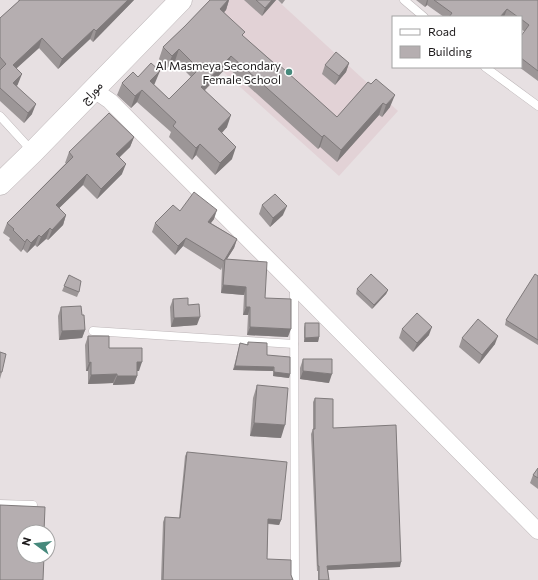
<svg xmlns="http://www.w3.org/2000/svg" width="538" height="580" viewBox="0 0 538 580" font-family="Commissioner,Vazirmatn,sans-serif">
<rect width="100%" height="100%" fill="#e7e0e2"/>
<polygon fill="#e2d2d6" points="211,0 277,0 398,111 339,176 180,33"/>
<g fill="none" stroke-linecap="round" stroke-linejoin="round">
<g stroke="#bdb6b8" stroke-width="9">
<g id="lane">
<polyline points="404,0 424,17"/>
<polyline points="485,67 538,106"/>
<polyline points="0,116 32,151"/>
<polyline points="294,288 295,580"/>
<polyline points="93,331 294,344"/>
<polyline points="0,504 33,505"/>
</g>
</g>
<g stroke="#bdb6b8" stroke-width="17">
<polyline id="street" points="94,90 110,101 294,285 538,531"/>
</g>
<g stroke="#bdb6b8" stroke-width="23">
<polyline id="secondary" points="0,184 33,152 181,0"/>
</g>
<use href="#lane" stroke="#fff" stroke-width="8"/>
<use href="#street" stroke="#fff" stroke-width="16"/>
<use href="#secondary" stroke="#fff" stroke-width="22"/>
</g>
<g fill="#9c9697">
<polygon points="18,0 134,0 93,42 90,39 58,69 39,48 17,68 18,84 17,86 32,114 24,123 0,101 0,18 19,1"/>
<polygon points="210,0 229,0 226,10 224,12 243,36 337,117 368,82 390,107 382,117 379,115 337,162 320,147 318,149 227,67 205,90 227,127 222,133 232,159 215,175 196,155 192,160 169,137 171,132 137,102 131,108 117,95 122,83 138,77 155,83 154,85 169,99 191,77 175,61 167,68 159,59 163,47 185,26"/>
<polygon points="244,0 276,0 262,16"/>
<polygon points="278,0 285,0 282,4"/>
<polygon points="416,0 538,0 538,81 519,67 521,67 521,36 525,32 521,29 521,17 444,17 427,5 425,7"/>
<polygon points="349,63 346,72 335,85 322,74 325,65"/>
<polygon points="134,137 130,147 119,158 122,174 97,199 83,185 59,208 66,215 63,225 48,240 46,239 37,247 35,245 27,253 23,249 21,252 9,240 10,238 3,233 7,223 66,163 65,163 69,152"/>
<polygon points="262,205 283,215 270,227 259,214"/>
<polygon points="180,211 214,219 211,223 237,239 234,248 227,259 265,298 288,337 247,335 248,315 243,315 244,295 221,293 222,267 221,270 183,246 175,255 152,232 155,223"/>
<polygon points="69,275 79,292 77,297 62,291"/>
<polygon points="538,276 538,345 505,325 506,320"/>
<polygon points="357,289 388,290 386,294 372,309 356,294"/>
<polygon points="173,299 188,305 197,325 171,327 170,307"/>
<polygon points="61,307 82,315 85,330 82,338 59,340 58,316"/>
<polygon points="305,323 319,337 318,342 304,342 304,328"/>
<polygon points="402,329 429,335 413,352 399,338"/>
<polygon points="88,336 109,348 139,371 137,371 137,376 134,384 113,385 113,383 88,384 88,371 86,371 85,345"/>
<polygon points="462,338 495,344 479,364 459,347"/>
<polygon points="248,342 267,355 290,374 289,378 273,376 273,371 233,370 240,343 247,345"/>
<polygon points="0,352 2,372 0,379"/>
<polygon points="303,359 329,383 300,379 300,368"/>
<polygon points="257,385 281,438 250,436 253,398"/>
<polygon points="315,398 333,428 400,567 328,570 329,580 318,580 318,571 317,571 311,434 313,429 313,402"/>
<polygon points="187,452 281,520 279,525 268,524 267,559 291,575 293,580 161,580 163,522 165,517 179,518 185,456"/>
<polygon points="538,468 538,489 530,483 533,475"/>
</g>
<g fill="#7f7a7b">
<polygon points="128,0 134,0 93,42 96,31"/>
<polygon points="228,0 229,0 226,10 216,21 220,9"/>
<polygon points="272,0 276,0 262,16 265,8"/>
<polygon points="427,0 428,0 427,5 425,7"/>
<polygon points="507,9 504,17 500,17"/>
<polygon points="94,29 90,39 58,69 62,59"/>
<polygon points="42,38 39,48 9,75 13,65"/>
<polygon points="179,49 175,61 167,68 172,56"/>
<polygon points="231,56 227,67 197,98 201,87"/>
<polygon points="349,63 346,72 335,85 339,76"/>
<polygon points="160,71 155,83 146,93 150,81"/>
<polygon points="22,74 18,84 9,94 13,83"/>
<polygon points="142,90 137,102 131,108 135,96"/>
<polygon points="395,95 390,107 382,117 386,105"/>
<polygon points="383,103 379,115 337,162 341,150"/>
<polygon points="36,104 32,114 24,123 28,113"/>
<polygon points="231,115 227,127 214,141 218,129"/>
<polygon points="324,135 320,147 318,149 322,137"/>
<polygon points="134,137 130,147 112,164 116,154"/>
<polygon points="200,144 196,155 192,160 196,148"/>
<polygon points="236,147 232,159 215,175 220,163"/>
<polygon points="126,164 122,174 97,199 101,189"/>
<polygon points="87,174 83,185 52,215 56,205"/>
<polygon points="287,206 283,215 270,227 273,218"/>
<polygon points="217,210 214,219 205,230 208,222"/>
<polygon points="66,215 63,225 48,240 52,230"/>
<polygon points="50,228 46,239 37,247 41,237"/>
<polygon points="39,235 35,245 27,253 31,243"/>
<polygon points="186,238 183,246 175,255 178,246"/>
<polygon points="27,239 23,249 21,252 25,242"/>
<polygon points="237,239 234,248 225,262 225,259 221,270 224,261"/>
<polygon points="223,285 246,287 244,295 221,293"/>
<polygon points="388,290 386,294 372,309 374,305"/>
<polygon points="246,307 250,307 248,315 243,315"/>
<polygon points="200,317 197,325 171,327 174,318"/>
<polygon points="250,327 291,329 288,337 247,335"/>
<polygon points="432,327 429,335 413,352 417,343"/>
<polygon points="85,330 82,338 59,340 62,331"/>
<polygon points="498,336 495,344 479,364 482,355"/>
<polygon points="319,337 318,342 304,342 305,338"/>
<polygon points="91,362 88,371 86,371 89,363"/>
<polygon points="137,362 142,362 139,371 134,371"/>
<polygon points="235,366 274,367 273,371 233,370"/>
<polygon points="303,371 332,374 329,383 300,379"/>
<polygon points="274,372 290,374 289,378 273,376"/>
<polygon points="117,374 113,383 88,384 91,375"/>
<polygon points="117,376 137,376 134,384 113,385"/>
<polygon points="254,423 285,425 281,438 250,436"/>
<polygon points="268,519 281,520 279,525 266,523"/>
<polygon points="401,562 400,567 326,570 327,566"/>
</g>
<g fill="#b5aeb0" stroke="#7f7a7b">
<polygon points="20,0 128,0 96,31 94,29 62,59 42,38 13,65 22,74 13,83 36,104 28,113 0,88 0,70 6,64 0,57 0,18"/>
<polygon points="210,0 228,0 220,9 245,32 242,35 276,65 277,63 337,117 368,82 371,84 376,79 395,95 386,105 383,103 341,150 324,135 322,137 231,56 201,87 231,115 218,129 236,147 220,163 200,144 196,148 173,126 176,122 142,90 135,96 122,83 133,72 138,77 151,63 160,71 150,81 169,99 199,69 179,49 172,56 163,47 185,26"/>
<polygon points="256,0 272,0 265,8"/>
<polygon points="434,0 538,0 538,71 521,58 521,36 529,25 521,19 521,17 518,17 507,9 500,17 449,17 452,13"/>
<polygon points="336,52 349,63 339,76 325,65"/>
<polygon points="109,113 134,137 116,154 126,164 101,189 87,174 56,205 66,215 52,230 50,228 41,237 39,235 31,243 27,239 25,242 13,230 14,229 7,223 73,157 69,152"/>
<polygon points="194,192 217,210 208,222 237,239 224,261 186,238 178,246 155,223 173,205 180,211"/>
<polygon points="275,194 287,206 273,218 262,205"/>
<polygon points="225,259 267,262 265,298 291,299 291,329 250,327 250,307 246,307 246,287 223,285"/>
<polygon points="371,274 388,290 374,305 357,289"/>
<polygon points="535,274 538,276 538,340 506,320"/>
<polygon points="69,275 81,281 79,292 64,286"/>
<polygon points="188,298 188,305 199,304 200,317 174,318 173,299"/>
<polygon points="81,306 82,315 84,315 85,330 62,331 61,307"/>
<polygon points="417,313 432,327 417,343 402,329"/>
<polygon points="478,319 498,336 482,355 462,338"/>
<polygon points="305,323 319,323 319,337 305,338"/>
<polygon points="88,336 109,336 109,348 142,348 142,362 137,362 137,376 117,376 117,374 91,375 91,362 89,363"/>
<polygon points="248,342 267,343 267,355 290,357 290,374 274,372 274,367 235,366 240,343 248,345"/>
<polygon points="0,352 6,354 2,372 0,372"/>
<polygon points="303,359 332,359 332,374 303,371"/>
<polygon points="257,385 288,388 285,425 254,423"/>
<polygon points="315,398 333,399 333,428 396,425 401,562 327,566 329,580 319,580 319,566 318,566 313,429 315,429"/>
<polygon points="187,452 287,462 281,520 268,519 267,559 291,560 291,575 293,580 163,580 165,517 180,518"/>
<polygon points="538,468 538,478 533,475"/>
<polygon points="0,505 45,507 44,532 24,532 24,556 44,556 43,580 0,580"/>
</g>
<circle fill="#46897c" stroke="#fff" stroke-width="1.5" cx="289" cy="72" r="4"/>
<g text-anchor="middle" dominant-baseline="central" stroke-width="3.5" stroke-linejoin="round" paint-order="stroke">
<g font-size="12" fill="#1c191a" stroke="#fff" text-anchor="end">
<text x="281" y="65">Al Masmeya Secondary<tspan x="281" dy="14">Female School</tspan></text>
</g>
<g font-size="12" fill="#1c191a" stroke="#fff">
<text transform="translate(91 92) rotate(-46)">موراج</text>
</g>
</g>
<rect x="392" y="16" width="130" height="52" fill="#ffffff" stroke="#a4a3a3"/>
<rect x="400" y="29" width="20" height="6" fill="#ffffff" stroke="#a4a3a3"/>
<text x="428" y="36" font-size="12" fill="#1c191a">Road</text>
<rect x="400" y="46" width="20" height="12" fill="#b5aeb0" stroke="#a4a3a3"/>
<text x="428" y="56" font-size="12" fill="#1c191a">Building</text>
<g transform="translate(36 544) rotate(285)"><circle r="19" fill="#ffffff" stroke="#a4a3a3"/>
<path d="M0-3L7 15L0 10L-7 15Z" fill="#46897c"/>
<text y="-6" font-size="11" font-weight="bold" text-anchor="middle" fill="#1c191a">N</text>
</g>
</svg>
